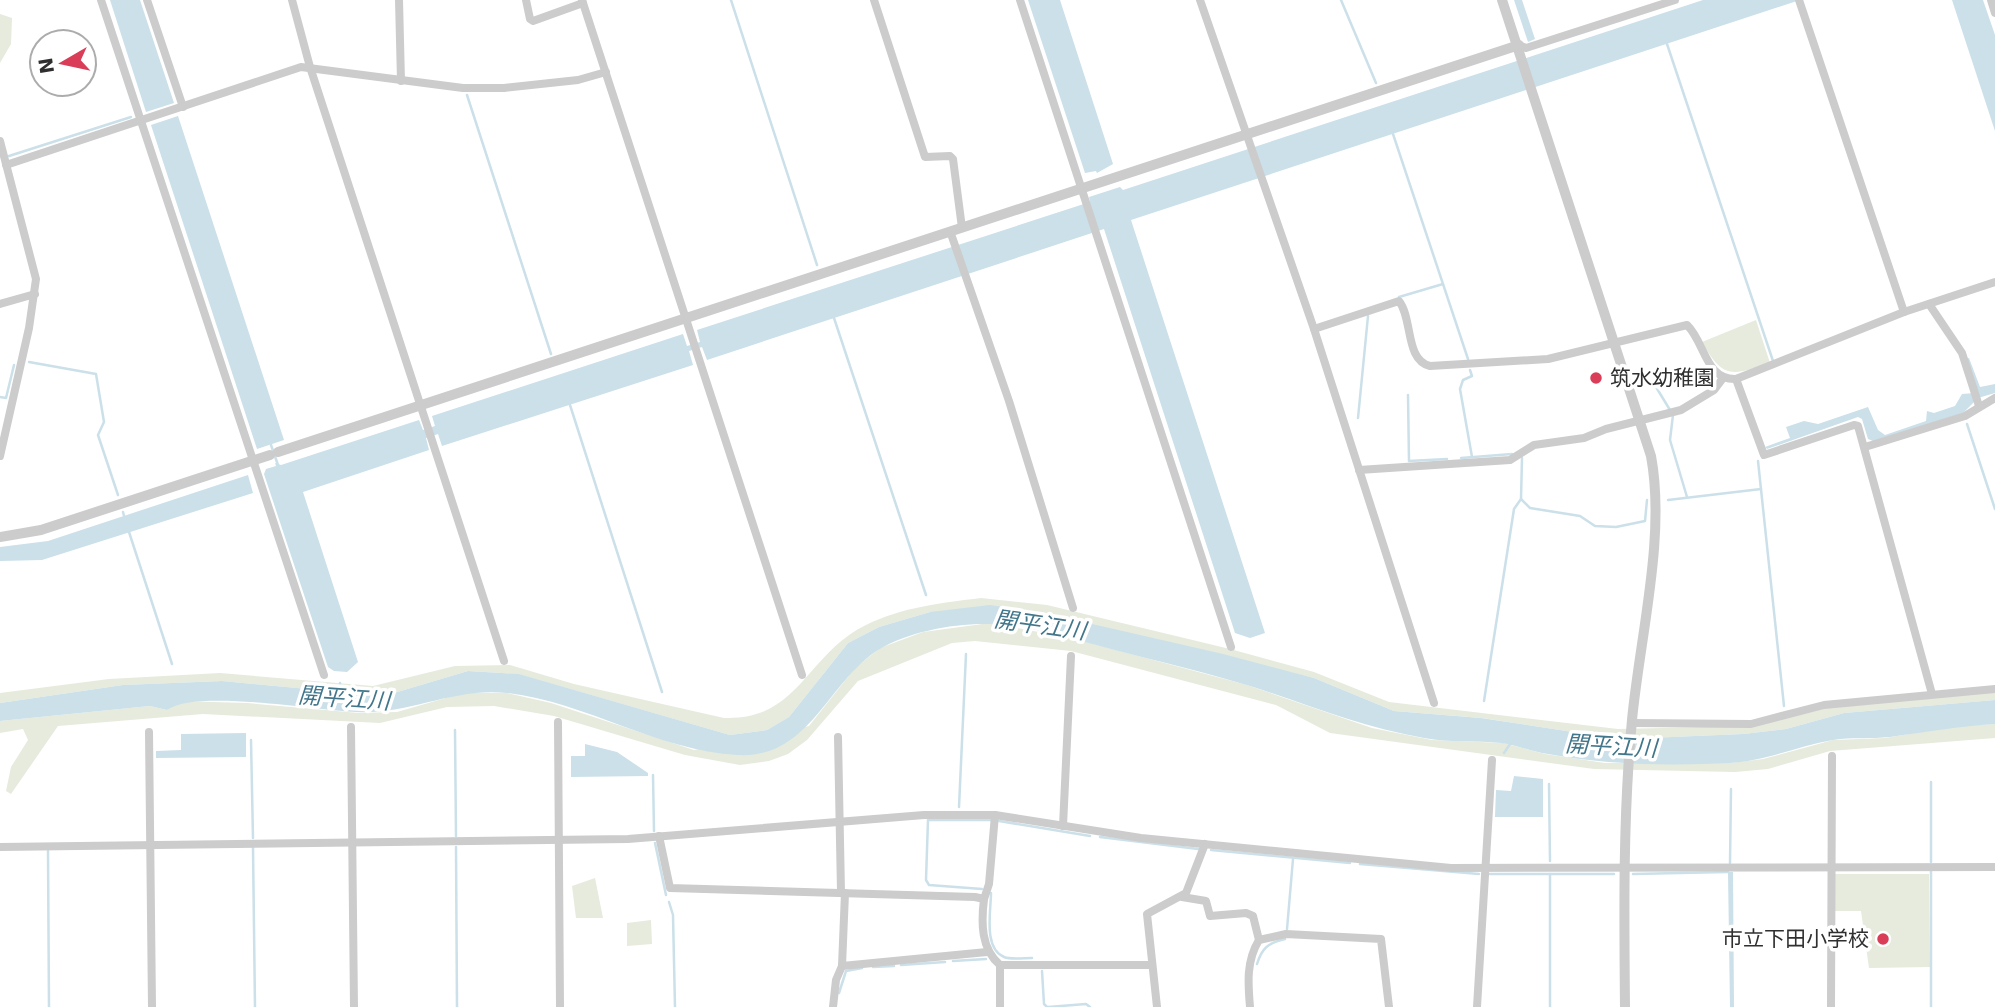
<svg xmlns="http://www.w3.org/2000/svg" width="1995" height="1007" viewBox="0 0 1995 1007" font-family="'DejaVu Sans','Noto Sans JP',sans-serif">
<rect width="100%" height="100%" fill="#fff"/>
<g fill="#e6ebdd">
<polygon points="0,14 12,18 11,44 0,63"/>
<path d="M 1756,320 L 1770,363 C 1731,376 1723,379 1702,342 Z"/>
<path d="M 981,598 L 1047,605 L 1230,649 L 1314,672 L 1389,702 L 1618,729 L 1753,726 L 1831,707 L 1995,692 L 1995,700 L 1844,713 L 1786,729 L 1743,734 L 1648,738 L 1586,734 L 1482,718 L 1394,711 L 1314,678 L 1044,613 L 930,612 L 879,627 L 848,643 L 789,717 L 767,730 L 730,735 L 518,674 L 468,671 L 394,693 L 340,692 L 222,681 L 123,685 L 0,703 L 0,693 L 109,679 L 220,673 L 373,686 L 455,666 L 510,665 L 574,684 L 724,718 C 799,721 806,654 866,625 C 902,607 942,603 981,598 Z"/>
<polygon points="990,623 1071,638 1247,685 1372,728 1432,740 1503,743 1545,754 1605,763 1731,763 1763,759 1833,740 1885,738 1957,726 1995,724 1995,738 1830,751 1768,769 1735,772 1594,769 1330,733 1276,705 1071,651 975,641 952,643 858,681 807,740 788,754 769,761 740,765 685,755 554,716 494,706 447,707 380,723 203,714 58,726 11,794 6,791 11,767 28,740 23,729 0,733 0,721 150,706 167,710 178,701 247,703 359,713 397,712 463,693 507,693 551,703 694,750 809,726 855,668 880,648 923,632"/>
<polygon points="1835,874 1929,874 1930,967 1869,968 1861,911 1835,911"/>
<polygon points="595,878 603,918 576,918 572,886"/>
<polygon points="651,920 652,944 627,946 627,923"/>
</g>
<g fill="#cbe0e9">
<polygon points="110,0 140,0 174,103 146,112"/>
<polygon points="1028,0 1060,0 1113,164 1097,173 1096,171 1085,173"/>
<polygon points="1514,0 1522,0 1535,39 1528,42"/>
<polygon points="1703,0 1800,0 1131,220 1265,633 1250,638 1235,633 1104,229 707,360 702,347 689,351 693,365 442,446 438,434 426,438 429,450 303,492 358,662 347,672 334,671 328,667 264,474 266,469 276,466 275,463 281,465 419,420 423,430 435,426 432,416 683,334 687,346 700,342 697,330 1090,202 1089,197 1120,187 1123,190"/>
<polygon points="1952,0 1983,0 1995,35 1995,131"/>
<polygon points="178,116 284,440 257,449 151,125"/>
<polygon points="1969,358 1980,387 1995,384 1995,393 1978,398 1963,413 1873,441 1868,439 1862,419 1858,417 1767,449 1765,447 1790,438 1786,427 1804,421 1818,424 1868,407 1878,430 1885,435 1926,421 1927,411 1934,413 1955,406 1962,394 1975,393 1966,359"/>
<polygon points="248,475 253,493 42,560 0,561 0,547 48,541"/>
<path d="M 990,605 L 1044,613 L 1223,654 L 1314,678 L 1394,711 L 1481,718 L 1586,734 L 1648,738 L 1743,734 L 1786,729 L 1844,713 L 1995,700 L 1995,724 C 1959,726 1926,732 1890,737 C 1871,739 1852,737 1833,740 C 1798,746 1766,761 1730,763 C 1670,766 1607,765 1548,754 C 1532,752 1517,745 1501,743 C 1476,740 1450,743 1424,738 C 1364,728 1309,705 1250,686 C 1204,672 1157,661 1111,649 C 1074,639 1026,624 989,624 C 954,623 907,632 878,650 C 827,683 809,759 738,755 C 657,751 586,702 507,693 C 454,687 408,715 356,712 C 315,710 195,689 167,710 L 150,706 L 0,721 L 0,703 L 123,685 L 222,681 L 340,692 L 394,693 L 468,671 L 519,674 L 730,735 L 767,730 L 789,717 L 848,643 L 879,627 L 930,612 Z"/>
<polygon points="246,733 246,757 156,758 156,751 181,750 181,734"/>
<polygon points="585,744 617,752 648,773 648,776 571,777 571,756 585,756"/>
<polygon points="1514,776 1543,779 1543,817 1495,817 1496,790 1511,791"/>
<polygon points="1728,872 1733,872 1734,1007 1730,1007"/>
</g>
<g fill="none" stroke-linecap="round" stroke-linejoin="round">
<g stroke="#cbe0e9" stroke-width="2.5">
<polyline points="731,0 817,265"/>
<polyline points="1341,0 1376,83"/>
<polyline points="1667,44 1773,361"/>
<polyline points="467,95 551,354"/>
<polyline points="1393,134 1468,359"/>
<polyline points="9,156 131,117"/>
<polyline points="1399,297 1443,284"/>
<polyline points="834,318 926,595"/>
<polyline points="29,362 96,374 104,422 98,435 118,495"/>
<polyline points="1470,370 1472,376 1463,380 1460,389 1472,457"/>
<polyline points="1656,387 1670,410"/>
<polyline points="1408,395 1409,461 1447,459"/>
<polyline points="0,397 6,398 14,365"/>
<polyline points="570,405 662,692"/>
<polyline points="1673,415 1670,440 1687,497"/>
<polyline points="1358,418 1368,316"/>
<polyline points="1967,424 1995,509"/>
<polyline points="271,445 278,465"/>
<polyline points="1461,458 1512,454"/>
<polyline points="1522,458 1521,499 1530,508 1580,516 1595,526 1616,527 1645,521 1647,500"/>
<polyline points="1758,461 1784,706"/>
<polyline points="1668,500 1761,489"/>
<polyline points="123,512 124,516"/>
<polyline points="129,532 172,664"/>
<polyline points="340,694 340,683"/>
<polyline points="1484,701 1514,509 1521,499"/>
<polyline points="455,730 456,836"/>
<polyline points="251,740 253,838"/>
<polyline points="1504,753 1510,744"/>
<polyline points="653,775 654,831"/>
<polyline points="1931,782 1931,862"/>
<polyline points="1549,784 1550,861"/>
<polyline points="959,807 966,654"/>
<polyline points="999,821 1090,836"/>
<polyline points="1100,837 1198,849"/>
<polyline points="655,843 666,895"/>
<polyline points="456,847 457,1007"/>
<polyline points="253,848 255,1007"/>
<polyline points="1211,850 1350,863"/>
<polyline points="48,851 49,1007"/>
<polyline points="1730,863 1731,789"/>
<polyline points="1360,864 1479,874"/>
<polyline points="1931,871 1931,1007"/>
<polyline points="1490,874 1614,874"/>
<polyline points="1550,874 1550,1007"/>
<polyline points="1633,874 1728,872"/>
<polyline points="982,889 929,885 926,880 928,820 990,820"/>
<path d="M 991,893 C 991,911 983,948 1004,957 C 1011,960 1024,958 1032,958"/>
<polyline points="669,902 673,915 675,1007"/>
<polyline points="1287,929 1293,859"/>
<polyline points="953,961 986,959"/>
<path d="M 1257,964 C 1262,948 1268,943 1285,939"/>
<polyline points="901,965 945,962"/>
<polyline points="873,967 894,966"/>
<polyline points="1042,971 1044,1004 1047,1007"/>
<polyline points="839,993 846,971 862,968"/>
<polyline points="1048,1007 1086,1004 1090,1007"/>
</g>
<g stroke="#ccc" stroke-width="8">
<polyline points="101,0 324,675"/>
<polyline points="147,0 183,107"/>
<polyline points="292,0 310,67 504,661"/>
<polyline points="399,0 401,81"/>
<polyline points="526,0 530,19 533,21 583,3"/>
<polyline points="582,0 802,675"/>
<polyline points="874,0 925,157 950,156 953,159 962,228"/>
<polyline points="1020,0 1231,647"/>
<polyline points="1200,0 1314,329 1434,703"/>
<polyline points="1799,0 1904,312"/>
<polyline points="1991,0 1995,13"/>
<polyline points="1519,45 1526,48 1675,0"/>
<polyline points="0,141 36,279 29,328 0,456"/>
<polyline points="6,165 301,67 463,88 504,88 578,80 606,72"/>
<polyline points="950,231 1009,401 1073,608"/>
<polyline points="0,304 35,294"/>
<polyline points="1929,304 1962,353 1979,406"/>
<path d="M 1314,329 L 1399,301 C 1413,319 1405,360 1430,366 L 1548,359 L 1687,325 C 1705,342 1705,380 1736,379 L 1904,312 L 1995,282"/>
<polyline points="1736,379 1764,455 1854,425 1858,426 1932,694"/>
<polyline points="1865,447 1965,416 1995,398"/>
<polyline points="1359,470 1510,460 1534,445 1584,438 1606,429 1681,410 1714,390 1723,378"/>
<polyline points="558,722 560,1007"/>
<polyline points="1631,723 1751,724 1824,705 1995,689"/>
<polyline points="351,727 354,1007"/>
<polyline points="149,732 152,1007"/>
<polyline points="838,737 841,892"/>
<polyline points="1063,826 1071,656"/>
<path d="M 659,836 L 670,888 L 975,897 L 984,899 C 981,923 981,949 1000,965 L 1152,965"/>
<polyline points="0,847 628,839 924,815 995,815 1141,838 1451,868 1995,867"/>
<polyline points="1182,897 1206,901 1210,916 1246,913 1253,916 1259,940"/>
<polyline points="984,899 989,884 995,815"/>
<polyline points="842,966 987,952"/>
<polyline points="833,1007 836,980 842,966 845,893"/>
<polyline points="1000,1007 1000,965"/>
<polyline points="1157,1007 1147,914 1186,893 1205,844"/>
<path d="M 1250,1007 C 1248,984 1246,961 1259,940 L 1286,934 L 1381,939 L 1389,1007"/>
<polyline points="1477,1007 1492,760"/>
<polyline points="1831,1007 1832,756"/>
</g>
<g stroke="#ccc" stroke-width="10">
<path d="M 1502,0 L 1651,456 C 1666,537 1640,636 1632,720 C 1623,815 1624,911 1625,1007"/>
<polyline points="278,452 1519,45"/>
<polyline points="0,537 41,530 270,455"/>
</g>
</g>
<g fill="#d93d57" stroke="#fff" stroke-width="2.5">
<circle cx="1596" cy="378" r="7"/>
<circle cx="1883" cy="939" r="7"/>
</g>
<g text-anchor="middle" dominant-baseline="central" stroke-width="7" stroke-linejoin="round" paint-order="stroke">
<g font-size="21" fill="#2f2f2f" stroke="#fff" text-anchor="start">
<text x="1610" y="378">筑水幼稚園</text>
<text x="1869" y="939" text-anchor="end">市立下田小学校</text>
</g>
<g font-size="23" font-style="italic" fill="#42768b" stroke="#fff">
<text transform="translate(1040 625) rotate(8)">開平江川</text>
<text transform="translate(344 698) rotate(4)">開平江川</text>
<text transform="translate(1611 746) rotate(3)">開平江川</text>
</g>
</g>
<g transform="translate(63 63) rotate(261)"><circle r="33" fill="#ffffff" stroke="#acacac" stroke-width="2"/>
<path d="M0-5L12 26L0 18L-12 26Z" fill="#d93d57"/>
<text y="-10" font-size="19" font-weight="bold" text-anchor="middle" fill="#2f2f2f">N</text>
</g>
</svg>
